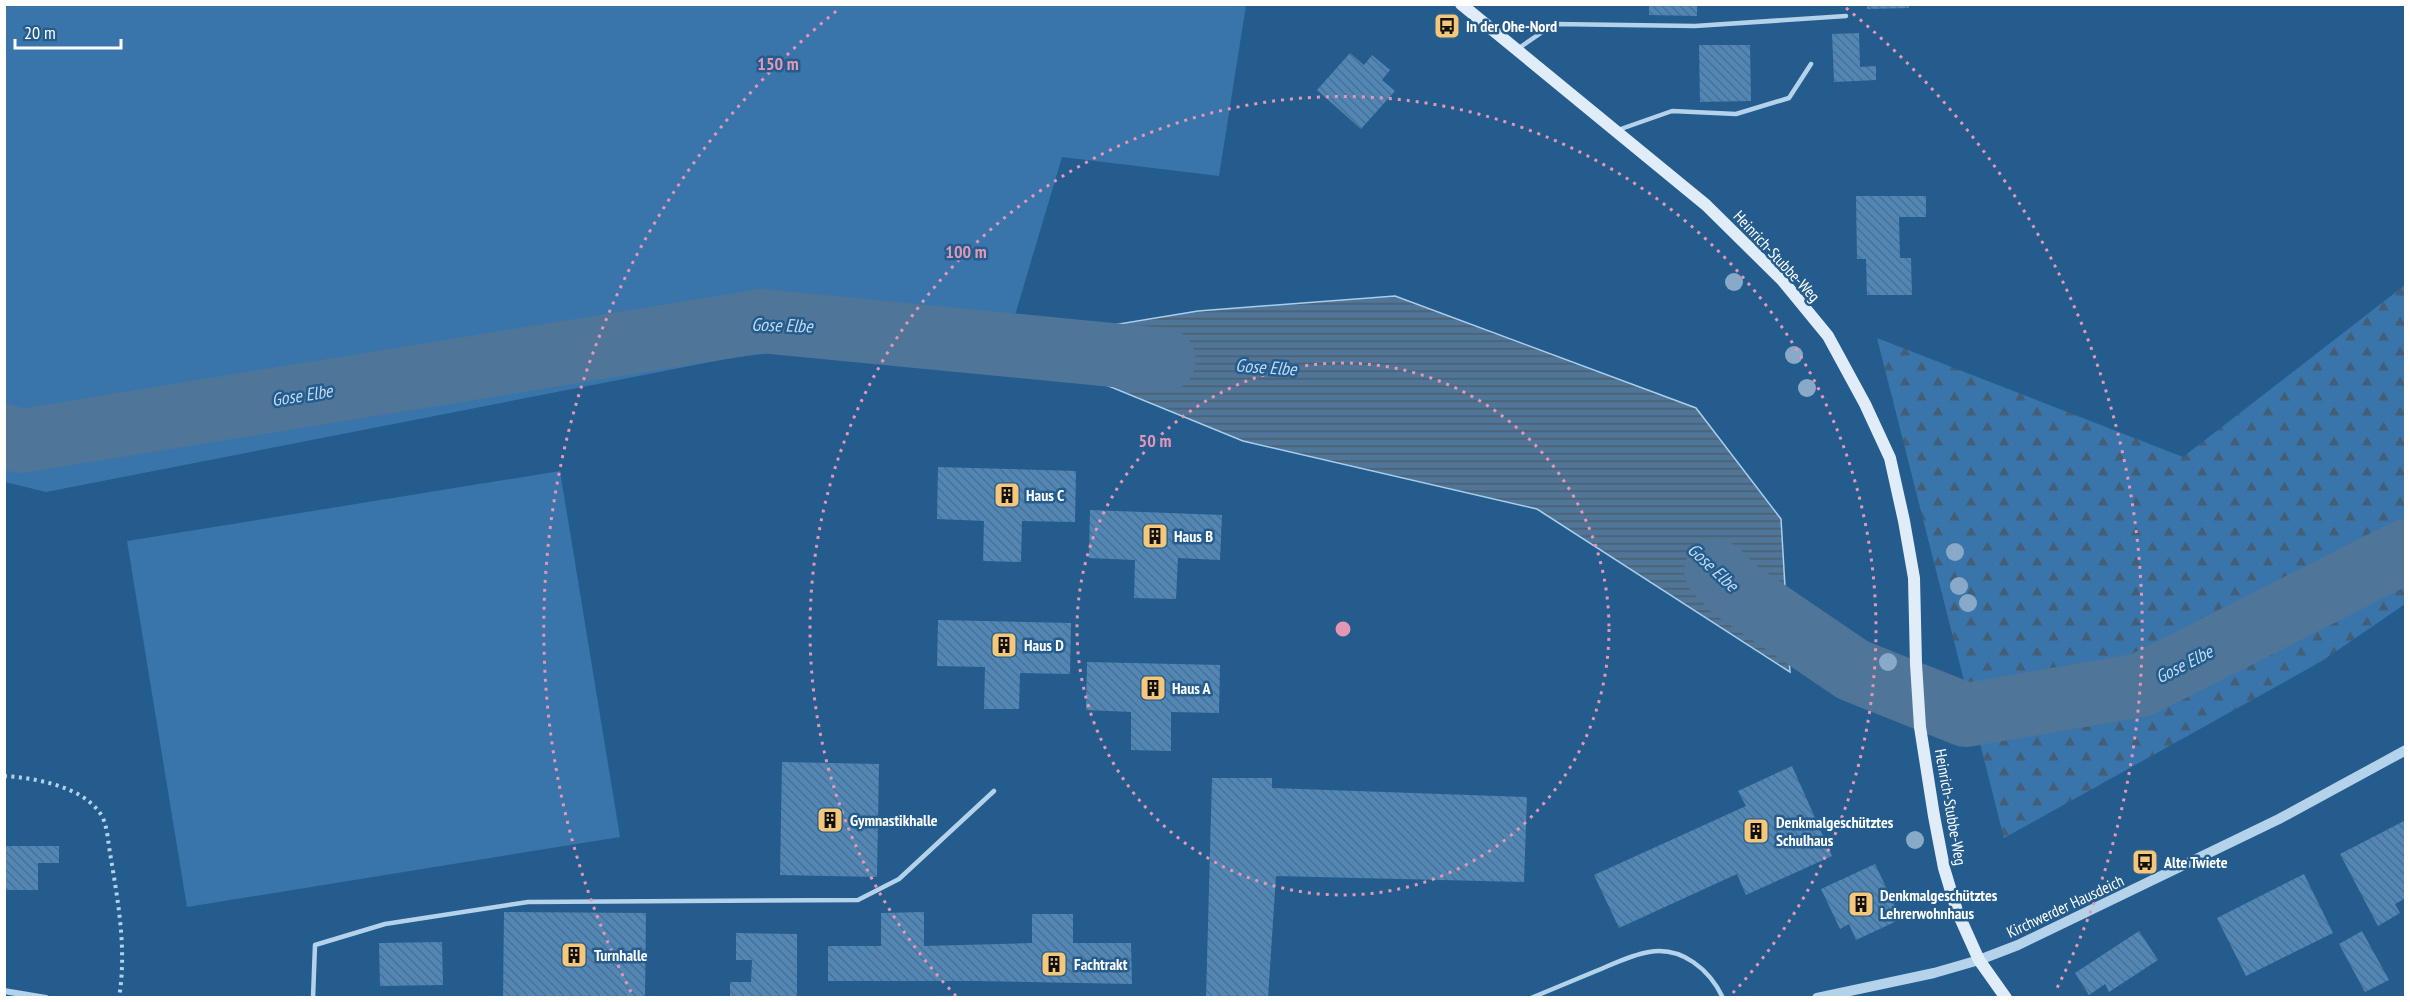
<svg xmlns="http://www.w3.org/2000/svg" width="2410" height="1002" viewBox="0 0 2410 1002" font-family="'PT Sans Narrow',sans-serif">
<defs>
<pattern id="forest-firs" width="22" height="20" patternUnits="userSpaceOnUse" patternTransform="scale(1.5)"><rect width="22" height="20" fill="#3975ab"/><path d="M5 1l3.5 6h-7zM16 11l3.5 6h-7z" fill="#435e77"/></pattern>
<pattern id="water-rules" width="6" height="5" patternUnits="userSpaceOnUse" patternTransform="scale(1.5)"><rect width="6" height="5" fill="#4f7598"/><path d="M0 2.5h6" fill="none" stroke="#4d5e6e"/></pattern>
<pattern id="building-back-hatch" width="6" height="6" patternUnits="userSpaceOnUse" patternTransform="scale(1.5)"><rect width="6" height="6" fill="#5187b7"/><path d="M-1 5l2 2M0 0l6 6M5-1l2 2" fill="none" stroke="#4f6f8c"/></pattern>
</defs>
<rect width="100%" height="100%" fill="#255c8e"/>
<g fill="#3975ab">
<polygon points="5,4 1246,4 1246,5 1219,176 1062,157 1002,359 802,350 736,357 46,492 5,482"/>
<polygon points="560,471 620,837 187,907 127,541"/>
</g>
<polygon fill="url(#forest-firs)" points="2405,285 2405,604 2322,661 2004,838 1877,338 2183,457"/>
<polygon fill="url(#water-rules)" stroke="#a9ceec" stroke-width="1.5" points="1395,296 1696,408 1781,519 1790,672 1537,509 1243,441 1079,374 1070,332 1198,311"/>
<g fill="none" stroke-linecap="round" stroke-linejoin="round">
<g stroke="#4f7598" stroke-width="64">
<polyline points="4,436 21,441 762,321 1164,360"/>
<polyline points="1716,571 1734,589 1853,670 1966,715 2141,685 2406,551"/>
</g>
</g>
<g fill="url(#building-back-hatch)">
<polygon points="1649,4 1697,4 1697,16 1649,15"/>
<polygon points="1867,4 1909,4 1909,8 1867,9"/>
<polygon points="1859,33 1860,67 1876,66 1876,80 1834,82 1832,34"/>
<polygon points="1699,45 1750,45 1751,101 1700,102"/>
<polygon points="1350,53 1364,65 1372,55 1390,70 1382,80 1395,91 1361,129 1317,90"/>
<polygon points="1856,196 1926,196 1926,217 1899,217 1900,258 1911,258 1912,295 1867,295 1866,259 1857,259"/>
<polygon points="938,467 1076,471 1075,522 1022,521 1021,562 983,561 984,521 937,519"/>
<polygon points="1090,510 1222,515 1220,560 1178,558 1176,599 1134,598 1135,560 1089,558"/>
<polygon points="938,620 1071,623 1070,674 1020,673 1019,709 984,709 985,667 937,666"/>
<polygon points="1087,662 1220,665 1219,713 1171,712 1171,751 1131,750 1131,712 1086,710"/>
<polygon points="782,762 879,764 877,877 780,875"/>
<polygon points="1792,766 1832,856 1746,895 1737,874 1619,928 1594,875 1746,806 1738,791"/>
<polygon points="1212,778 1272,778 1272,788 1527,797 1524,882 1276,876 1268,998 1206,997"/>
<polygon points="2406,820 2406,898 2395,904 2400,913 2378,926 2340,854"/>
<polygon points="4,846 59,846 59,863 38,863 38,890 4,890"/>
<polygon points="1875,864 1901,919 1856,940 1849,924 1840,929 1821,889"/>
<polygon points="2304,874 2333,933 2246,976 2217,918"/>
<polygon points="504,912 646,913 645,998 503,998"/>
<polygon points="924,912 924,946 1032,943 1032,914 1073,914 1073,943 1131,943 1132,984 978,981 828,981 828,946 881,946 881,913"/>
<polygon points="2139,931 2158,960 2109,992 2105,984 2089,995 2075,973"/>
<polygon points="2362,931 2389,980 2365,992 2339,944"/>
<polygon points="736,933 797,934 797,998 730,998 730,982 751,982 752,960 736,960"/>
<polygon points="442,942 443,985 380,986 379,943"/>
</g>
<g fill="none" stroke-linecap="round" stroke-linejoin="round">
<path stroke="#b5d2eb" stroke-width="4" stroke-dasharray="3 4.5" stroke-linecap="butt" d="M 4,776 C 35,778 81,786 100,813 C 107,822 108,841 110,853 C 118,901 127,949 119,998"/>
<g stroke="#b5d2eb" stroke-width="4.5">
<polyline points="1519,48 1554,24 1695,26 1846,16"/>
<polyline points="1618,130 1672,111 1736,114 1789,98 1811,64"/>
<polyline points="313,998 315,945 385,924 528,902 858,900 899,879 994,791"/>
<path d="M 1531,998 C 1553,989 1574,980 1596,971 C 1613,964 1631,955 1649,952 C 1682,946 1710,970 1723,998"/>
</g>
<polyline stroke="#b5d2eb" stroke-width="6" points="4,991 46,998"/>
<polyline stroke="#b5d2eb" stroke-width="10" points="1817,998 1934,973 1979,960 2018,945 2279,819 2406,750"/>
<polyline stroke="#e0edf9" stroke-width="12" points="1461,4 1706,205 1782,280 1828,336 1865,404 1890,458 1904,521 1914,578 1916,664 1920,727 1934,816 1944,868 1957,911 1979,960 2006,998"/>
</g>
<g fill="#88aac8">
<circle cx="1734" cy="282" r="9"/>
<circle cx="1794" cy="355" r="9"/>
<circle cx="1807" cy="388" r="9"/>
<circle cx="1955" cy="552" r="9"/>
<circle cx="1959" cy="586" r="9"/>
<circle cx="1968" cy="603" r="9"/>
<circle cx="1888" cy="662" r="9"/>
<circle cx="1915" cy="840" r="9"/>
</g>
<g fill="none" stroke="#e497b5" stroke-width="3" stroke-dasharray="3 6">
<circle cx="1343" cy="629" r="266"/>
<path d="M956 996A533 533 0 1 1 1730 996"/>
<path d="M631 992A799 799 0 0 1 840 8M1846 8A799 799 0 0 1 2055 992"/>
</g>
<defs>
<g id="bus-square" transform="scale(1.35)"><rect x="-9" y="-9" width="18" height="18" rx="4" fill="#f5c779" stroke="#255c8e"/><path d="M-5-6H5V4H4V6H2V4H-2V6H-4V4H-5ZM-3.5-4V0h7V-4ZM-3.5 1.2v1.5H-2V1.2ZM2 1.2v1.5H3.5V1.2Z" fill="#111"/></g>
<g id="building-square" transform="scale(1.35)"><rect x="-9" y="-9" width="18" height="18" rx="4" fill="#f5c779" stroke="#255c8e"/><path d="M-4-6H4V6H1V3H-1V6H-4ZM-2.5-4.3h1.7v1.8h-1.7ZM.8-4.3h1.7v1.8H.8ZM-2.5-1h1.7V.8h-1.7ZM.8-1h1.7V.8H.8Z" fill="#111"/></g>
</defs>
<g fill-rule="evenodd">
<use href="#bus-square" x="1447" y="26"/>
<use href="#building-square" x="1007" y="495"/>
<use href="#building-square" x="1155" y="536"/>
<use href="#building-square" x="1004" y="645"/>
<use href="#building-square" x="1153" y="688"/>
<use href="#building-square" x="830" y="820"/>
<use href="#building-square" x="1756" y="831"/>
<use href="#bus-square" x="2145" y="862"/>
<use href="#building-square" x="1861" y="904"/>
<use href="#building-square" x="574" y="955"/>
<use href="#building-square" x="1054" y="964"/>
</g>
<g text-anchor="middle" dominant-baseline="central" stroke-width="5" stroke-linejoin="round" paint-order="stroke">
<g font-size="16" font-weight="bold" fill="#fff" stroke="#255c8e" text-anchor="start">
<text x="1466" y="26">In der Ohe-Nord</text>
<text x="1026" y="495">Haus C</text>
<text x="1174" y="536">Haus B</text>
<text x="1024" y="645">Haus D</text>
<text x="1172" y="688">Haus A</text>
<text x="850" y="820">Gymnastikhalle</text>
<text x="1776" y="822">Denkmalgeschütztes<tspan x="1776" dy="18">Schulhaus</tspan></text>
<text x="2164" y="862">Alte Twiete</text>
<text x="1880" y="895">Denkmalgeschütztes<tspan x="1880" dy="18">Lehrerwohnhaus</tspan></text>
<text x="594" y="955">Turnhalle</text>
<text x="1074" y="964">Fachtrakt</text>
</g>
<g font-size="16" fill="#fff" stroke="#255c8e">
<text transform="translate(1777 256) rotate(47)">Heinrich-Stubbe-Weg</text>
<text transform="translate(1951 807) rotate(80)">Heinrich-Stubbe-Weg</text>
<text transform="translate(2065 906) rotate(-25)">Kirchwerder Hausdeich</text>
</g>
<g font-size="18" font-style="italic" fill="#c1dbf2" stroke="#255c8e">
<text transform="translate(782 325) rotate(2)">Gose Elbe</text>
<text transform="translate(1266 367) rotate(4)">Gose Elbe</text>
<text transform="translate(302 395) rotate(-9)">Gose Elbe</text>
<text transform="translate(1713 567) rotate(43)">Gose Elbe</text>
<text transform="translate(2184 664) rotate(-27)">Gose Elbe</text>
</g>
</g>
<circle cx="1343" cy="629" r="9" fill="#e497b5" stroke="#255c8e" stroke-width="3"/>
<g font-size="18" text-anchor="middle" font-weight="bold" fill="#e497b5" stroke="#255c8e" stroke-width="5" stroke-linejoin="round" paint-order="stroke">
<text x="778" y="70">150 m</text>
<text x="966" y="258">100 m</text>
<text x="1155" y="447">50 m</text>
</g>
<rect width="2410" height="1002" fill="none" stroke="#ffffff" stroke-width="12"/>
<path d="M15 39v9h106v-9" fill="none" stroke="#ffffff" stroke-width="3"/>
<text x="24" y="39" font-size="18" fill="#ffffff" stroke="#255c8e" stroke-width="4.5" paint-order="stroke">20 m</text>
</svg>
